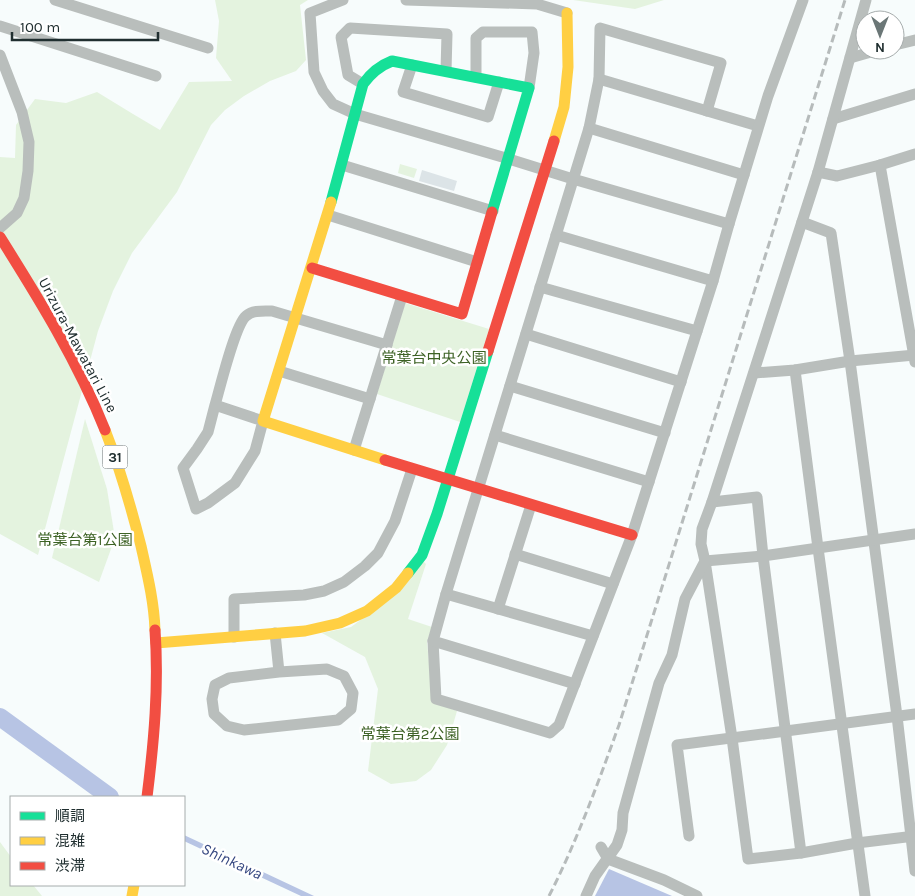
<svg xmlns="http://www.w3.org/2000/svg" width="915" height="896" viewBox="0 0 915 896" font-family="Karla,'Noto Sans JP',sans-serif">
<rect width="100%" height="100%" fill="#f7fcfc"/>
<g fill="#e4f3df">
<polygon points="215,0 308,0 300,5 306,60 296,71 270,81 244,96 225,110 211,125 177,192 132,253 113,291 98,331 38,555 0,534 0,157 15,158 16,125 35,99 66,103 97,92 133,114 160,130 189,82 232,81 216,58 219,21"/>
<polygon points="573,0 664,0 635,9"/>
<polygon points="400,164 417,169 414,178 398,173"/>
<polygon points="405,303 489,329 460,422 377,394"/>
<polygon points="85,419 107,489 115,538 99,582 52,558"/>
<polygon points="422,560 426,564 408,619 432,627 427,642 433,702 457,711 447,745 431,770 416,781 391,784 368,771 378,689 365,657 322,633 351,627 400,591"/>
<polygon points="0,842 11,857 11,885 33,885 42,896 0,896"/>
</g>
<g fill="#b7c4e4">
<polygon points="184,835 314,896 301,896 184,841"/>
<polygon points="609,869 672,896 595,896"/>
</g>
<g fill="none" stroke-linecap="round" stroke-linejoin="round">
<polyline stroke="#b7c4e4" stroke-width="18" points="0,717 110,797"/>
</g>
<polygon fill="#dce4e7" points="422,170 457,181 454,191 419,181"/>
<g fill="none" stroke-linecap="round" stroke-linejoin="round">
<g stroke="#b9bebc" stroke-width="11">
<polyline points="55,0 208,48"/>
<polyline points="343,0 310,13 314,72 323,91 333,104 355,114 509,159 573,179 729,224"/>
<polyline points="406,0 537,4 567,13"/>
<polyline points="0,26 156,76"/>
<polyline points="895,45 915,40"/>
<polyline points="0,55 22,112 29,142 28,171 24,198 17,213 0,228"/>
<polyline points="850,58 878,50"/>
<polyline points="412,65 403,92 488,117 499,82"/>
<polyline points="476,77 476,38 483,32 532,32 534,53 529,88"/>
<polyline points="599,79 758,126"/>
<polyline points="363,84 348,75 341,37 350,28 447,34 446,71"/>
<polyline points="833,119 915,94"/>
<polyline points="589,128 744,175"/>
<polyline points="342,165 493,211"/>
<polyline points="880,165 915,362"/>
<polyline points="818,172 837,176 880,165 915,154"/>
<polyline points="328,215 477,262"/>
<polyline points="802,222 831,233 850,361 897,716 915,871"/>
<polyline points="556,235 713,281"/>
<polyline points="540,287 697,331"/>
<polyline points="526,334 681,382"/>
<polyline points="795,370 818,548 865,896"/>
<polyline points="279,371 370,399"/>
<polyline points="754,373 795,370 850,361 915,355"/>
<polyline points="510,386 665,433"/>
<path d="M 215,405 L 208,432 L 197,449 L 183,468 L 196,509 L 208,503 L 235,483 L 255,451 L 263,421 L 215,405 C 220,388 235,325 246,316 C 253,310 262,311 272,311 L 387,345"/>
<polyline points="495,435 649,482"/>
<polyline points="354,450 402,296"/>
<polyline points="712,502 757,497 763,556 801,853"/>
<polyline points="915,534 763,556 705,561 732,738 748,859 801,853 857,843 915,836"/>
<polyline points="515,554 613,584"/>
<polyline points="446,594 593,636"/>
<polyline points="498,609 531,505"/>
<polyline points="275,633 279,672 229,678 215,685 212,699 214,714 227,726 244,730 338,720 351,709 353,693 344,676 327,669 279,672"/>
<polyline points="234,637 234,599 304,595 324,591 344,582 365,566 378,553 395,521 412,469"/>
<polyline points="433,641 436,699 550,733 559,725 632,535 713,281 729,224 768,96 803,0"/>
<polyline points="575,684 433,641 446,594 589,128 599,79 600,28 721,63 707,111"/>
<polyline points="689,836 677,745 786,731 915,714"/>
<polyline points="601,847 608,859 664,880 697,896"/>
<polyline points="586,896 595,876 617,845 622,830 623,813 659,683 672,655 685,599 705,561 701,544 702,529 712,502 818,172 866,0"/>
</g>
<g stroke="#16e098" stroke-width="11">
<path d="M 331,202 L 363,84 C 371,73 379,66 392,61 L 529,88 L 492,212"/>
<polyline points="408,573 422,555 437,514 488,351"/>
</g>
<g stroke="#ffcf43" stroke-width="11">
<polyline points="554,141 564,107 568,67 567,13"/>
<polyline points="331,202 263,421 385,460"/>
<path d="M 105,430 C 120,468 131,507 141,546 C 147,573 154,601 155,630"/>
<polyline points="156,643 305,631 340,623 367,611 396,588 408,573"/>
<polyline points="132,896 134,885"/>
</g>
<g stroke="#f24e42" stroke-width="11">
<path d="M 0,237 C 39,299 78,362 105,430"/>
<polyline points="312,268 462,314 492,212"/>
<polyline points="488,351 554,141"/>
<polyline points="385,460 632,535"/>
<path d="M 147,797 C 154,741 159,686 155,630"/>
</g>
<path stroke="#b6bbbb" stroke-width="3" stroke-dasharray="8 4" stroke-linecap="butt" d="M 549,896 C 577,841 598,783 619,725 L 845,0"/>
</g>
<g text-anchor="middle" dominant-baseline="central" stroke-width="5" stroke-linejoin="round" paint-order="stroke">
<rect fill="#fff" stroke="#636d6e" stroke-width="1" x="102.5" y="445.5" width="25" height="23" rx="4"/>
<g font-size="14" font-weight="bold" fill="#202f30">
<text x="115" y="457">31</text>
</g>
<g font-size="15" fill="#202f30" stroke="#fff">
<text transform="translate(78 345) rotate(62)">Urizura-Mawatari Line</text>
</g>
<g font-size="15" fill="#3d6225" stroke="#fff">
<text x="434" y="358">常葉台中央公園</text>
<text x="85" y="540">常葉台第1公園</text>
<text x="410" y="734">常葉台第2公園</text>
</g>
<g font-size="16" font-style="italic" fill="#364881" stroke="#fff">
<text transform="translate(232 861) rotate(25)">Shinkawa</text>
</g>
</g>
<rect x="10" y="796" width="175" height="90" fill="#ffffff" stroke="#a6acac"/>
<rect x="20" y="812" width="25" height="8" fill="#16e098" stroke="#a6acac"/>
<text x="55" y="821" font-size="15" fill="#202f30">順調</text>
<rect x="20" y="837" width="25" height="8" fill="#ffcf43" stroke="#a6acac"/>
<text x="55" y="846" font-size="15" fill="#202f30">混雑</text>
<rect x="20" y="862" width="25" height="8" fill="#f24e42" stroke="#a6acac"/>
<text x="55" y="871" font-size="15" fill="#202f30">渋滞</text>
<g transform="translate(880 35) rotate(180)"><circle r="24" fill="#ffffff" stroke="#a6acac"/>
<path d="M0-4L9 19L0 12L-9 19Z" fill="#6b7777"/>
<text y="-8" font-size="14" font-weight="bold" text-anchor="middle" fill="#202f30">N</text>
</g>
<path d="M12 32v8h146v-8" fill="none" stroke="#202f30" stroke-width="2.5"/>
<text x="20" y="32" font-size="15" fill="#202f30" stroke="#ffffff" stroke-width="4" paint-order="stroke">100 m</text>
</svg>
